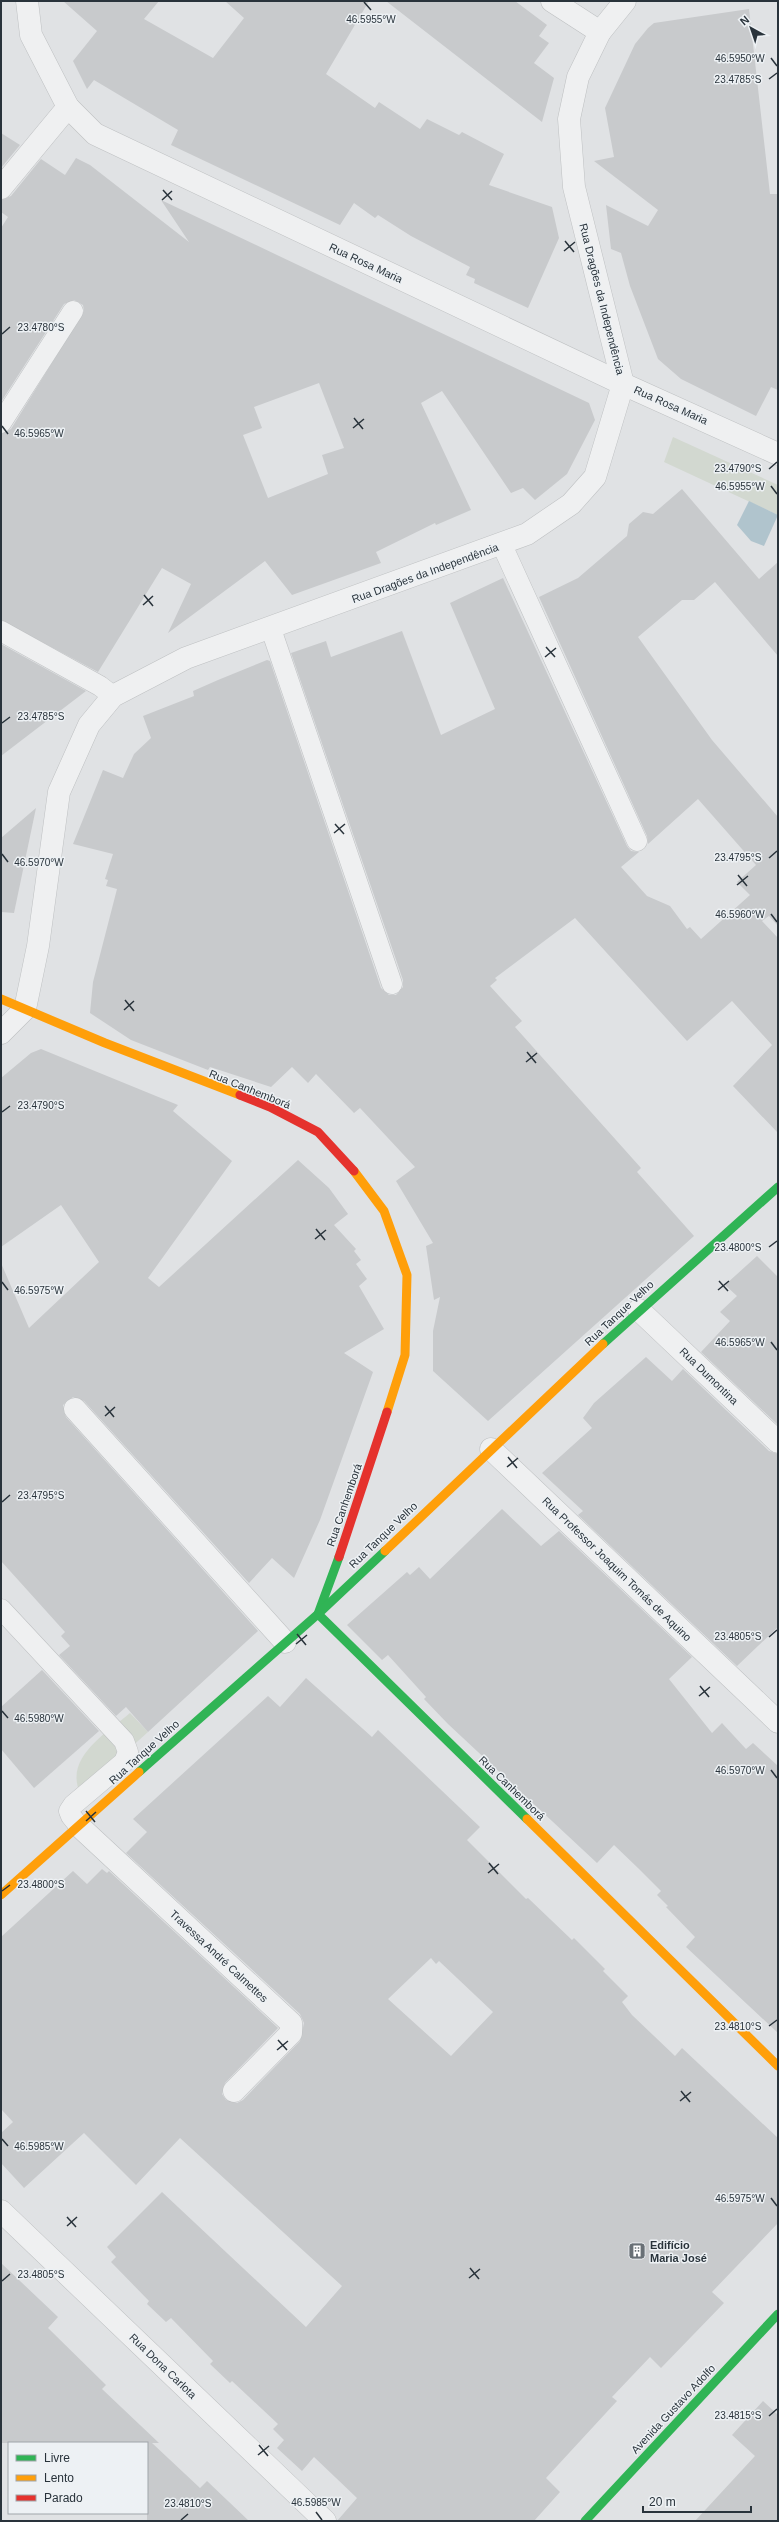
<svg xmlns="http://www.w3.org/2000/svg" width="779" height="2522" viewBox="0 0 779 2522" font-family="Helvetica,sans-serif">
<rect width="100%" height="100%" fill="#e0e2e4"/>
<g fill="#d2d8d0">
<polygon points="673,437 778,485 778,515 664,462"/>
<path d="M 130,1713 L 148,1732 L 80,1793 C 64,1757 107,1733 130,1713 Z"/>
</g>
<polygon fill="#b0c4cd" points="749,501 778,515 764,546 751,541 737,525"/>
<g fill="#c8cacc" fill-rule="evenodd">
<polygon points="63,1 159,1 144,19 213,58 244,18 225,1 369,1 326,74 375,108 379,102 420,129 427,119 459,135 462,132 504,154 489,185 552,207 559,238 528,308 474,283 475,279 466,275 470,267 411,236 378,215 375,218 354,203 340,225 171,145 178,130 94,80 87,89 73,61 97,31"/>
<polygon points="386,1 515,1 547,25 539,36 549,43 534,63 554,78 542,122"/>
<polygon points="749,9 770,194 778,194 778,390 771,387 756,416 681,379 658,359 630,286 621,253 611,249 606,205 648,226 658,210 594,161 614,157 605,108 635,44 648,28 654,23"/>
<polygon points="1,133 20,145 1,168"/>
<path d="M 76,158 L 90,165 L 189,242 L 161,200 L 589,403 L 595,420 L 567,474 L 535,500 L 523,488 L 511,493 L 442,391 L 421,403 L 471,510 L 436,525 L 435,523 L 376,552 L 381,563 L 292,595 L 265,561 L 168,633 L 191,584 L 162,568 L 98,672 L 1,620 L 1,434 L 11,429 L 84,311 L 83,305 L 74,300 L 64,304 L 1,402 L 1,228 L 8,217 L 1,212 L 1,200 L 11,196 L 41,159 L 65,175 ZM 319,383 L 344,448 L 322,455 L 328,474 L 268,498 L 243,435 L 262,428 L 254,407 Z"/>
<polygon points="682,489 759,579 778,562 778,656 715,582 694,600 682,600 638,637 712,740 778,817 778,926 769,916 762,921 778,938 778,1133 733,1086 772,1045 732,1001 687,1041 575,918 495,978 497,980 490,986 522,1021 515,1027 641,1168 637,1172 694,1236 488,1421 433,1371 433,1331 440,1297 434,1300 426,1246 433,1243 396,1181 415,1167 360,1108 354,1113 316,1074 308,1083 292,1067 271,1087 210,1067 208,1070 131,1040 90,1013 93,982 117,889 106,886 108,880 105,879 113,854 73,844 103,770 123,778 134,754 151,738 143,716 194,696 193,691 218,680 267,660 270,661 381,988 389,995 396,995 403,987 403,980 291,653 326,641 331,657 402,631 441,735 495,709 450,603 503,578 627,846 631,851 639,852 621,867 647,896 670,906 687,929 690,927 701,939 750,895 737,882 756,865 698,799 648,844 647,836 539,597 578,578 627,536 629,524 643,512 653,514"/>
<polygon points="1,644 86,691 1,756"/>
<polygon points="36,808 14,913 1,912 1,838"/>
<polygon points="41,1049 178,1105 173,1111 232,1161 148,1278 159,1287 298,1160 329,1188 348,1214 334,1225 356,1249 354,1251 361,1260 356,1264 367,1279 359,1286 384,1329 344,1353 373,1372 320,1520 294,1578 272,1558 249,1583 84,1401 73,1397 63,1405 66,1417 258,1631 148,1732 126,1707 116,1716 59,1655 70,1646 61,1636 65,1632 1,1561 1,1263 29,1328 99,1262 61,1205 1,1247 1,1078 31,1053"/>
<polygon points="757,1256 778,1277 778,1425 701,1352 730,1321 720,1312 737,1296 725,1285"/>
<polygon points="646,1357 672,1381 683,1369 769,1451 778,1454 778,1627 737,1666 578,1515 583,1511 542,1473 592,1428 583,1418 594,1403"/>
<polygon points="502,1509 541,1546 559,1531 692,1657 669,1679 712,1733 722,1723 746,1749 753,1743 778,1766 778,2033 686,1947 695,1937 666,1907 668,1906 657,1895 661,1891 638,1868 614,1845 597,1863 448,1724 424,1699 426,1697 388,1655 382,1660 347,1625 407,1572 410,1575 419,1567 430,1579"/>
<polygon points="42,1670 99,1731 34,1788 1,1749 1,1707"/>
<path d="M 306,1678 L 372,1737 L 378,1730 L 480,1827 L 467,1840 L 526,1899 L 528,1898 L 572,1940 L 574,1938 L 605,1969 L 603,1971 L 628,1996 L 622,2002 L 632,2015 L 675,2056 L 682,2048 L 778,2138 L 778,2223 L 712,2292 L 724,2303 L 661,2368 L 650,2357 L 612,2397 L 617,2401 L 546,2478 L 560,2492 L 534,2521 L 337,2521 L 357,2498 L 314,2457 L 302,2471 L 277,2448 L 284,2440 L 273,2429 L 278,2424 L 232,2381 L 230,2383 L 210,2364 L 213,2361 L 171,2318 L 166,2322 L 147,2304 L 149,2301 L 111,2262 L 116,2257 L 107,2247 L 162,2192 L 306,2327 L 342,2286 L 180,2138 L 136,2185 L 84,2133 L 24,2188 L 1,2163 L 1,2133 L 13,2122 L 1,2109 L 1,1937 L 73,1871 L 87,1884 L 102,1869 L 107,1873 L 109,1871 L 278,2028 L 225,2083 L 222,2094 L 226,2100 L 237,2103 L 243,2100 L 300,2041 L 304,2023 L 300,2014 L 126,1853 L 147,1832 L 133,1819 L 268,1696 L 280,1707 ZM 431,1958 L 436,1964 L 439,1961 L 493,2012 L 451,2056 L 388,1999 Z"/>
<polygon points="1,2263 58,2317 48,2328 106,2385 102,2389 159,2443 152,2443 200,2488 207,2481 249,2521 147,2521 147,2443 1,2443"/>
<polygon points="763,2401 778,2415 778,2521 695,2521 755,2456 732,2435"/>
</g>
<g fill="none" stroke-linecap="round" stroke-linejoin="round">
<g stroke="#bec0c2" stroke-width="21">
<g id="lane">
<polyline points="1,423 73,311"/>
<polyline points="502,545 637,841"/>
<polyline points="271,629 392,984"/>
<polyline points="1,631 100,686 113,696"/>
<polyline points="1,1609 124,1741 128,1752 124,1762 73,1805 69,1811 71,1816 79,1826"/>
</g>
</g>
<g stroke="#bec0c2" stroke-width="23">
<g id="street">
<polyline points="27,1 31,35 68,107 95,134 623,384 778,454"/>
<polyline points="552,1 600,32"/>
<polyline points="1,188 68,107"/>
<polyline points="1,1033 25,1009 38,946 59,792 89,725 113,696 186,658 527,534 571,504 595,477 623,384 574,187 569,119 578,77 600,32 625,1"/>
<polyline points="639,1310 778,1442"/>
<polyline points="75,1409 285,1642"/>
<polyline points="491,1449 778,1722"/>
<polyline points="79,1826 291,2023 291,2033 234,2091"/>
<polyline points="1,2211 325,2521"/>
</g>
</g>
<use href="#lane" stroke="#eff0f1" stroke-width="20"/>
<use href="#street" stroke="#eff0f1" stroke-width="22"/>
<g stroke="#30b455" stroke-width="9">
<polyline points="603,1344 778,1187"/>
<polyline points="339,1557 318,1614 527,1819"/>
<polyline points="139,1772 318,1614 385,1551"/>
<polyline points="585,2521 778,2314"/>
</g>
<g stroke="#ff9f0a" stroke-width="9">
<polyline points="1,999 105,1043 240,1095"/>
<polyline points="354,1171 384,1211 407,1275 405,1355 387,1412"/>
<polyline points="385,1551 603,1344"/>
<polyline points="527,1819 778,2066"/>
<polyline points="1,1895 139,1772"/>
</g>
<g stroke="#e5322d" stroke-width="9">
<polyline points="240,1095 270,1107 318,1132 354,1171"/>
<polyline points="339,1557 387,1412"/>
</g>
</g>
<path fill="none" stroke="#29333b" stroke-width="1.5" d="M 364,2 L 371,10M 771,58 L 777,66M 769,79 L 777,73M 163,190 L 172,200M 162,200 L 172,191M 565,241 L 574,252M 564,251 L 575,242M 2,334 L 10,327M 354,418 L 363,429M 2,426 L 8,434M 353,428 L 364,419M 769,469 L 777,462M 771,486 L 777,494M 144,595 L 153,606M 143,605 L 153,596M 546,647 L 555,657M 545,657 L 556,648M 2,723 L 10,717M 335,824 L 344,834M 334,833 L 345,824M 2,854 L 8,862M 769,858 L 777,851M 738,875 L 747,886M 737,885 L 748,876M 771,914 L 777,922M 125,1000 L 134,1011M 124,1010 L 134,1001M 527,1052 L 536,1063M 526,1062 L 537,1053M 2,1112 L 10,1106M 316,1229 L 325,1240M 315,1239 L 326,1230M 769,1247 L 777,1241M 719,1281 L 728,1291M 2,1282 L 8,1290M 718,1290 L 729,1281M 771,1342 L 777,1350M 105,1406 L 114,1417M 105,1416 L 115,1407M 508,1457 L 517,1468M 507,1467 L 518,1458M 2,1502 L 10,1495M 297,1634 L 306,1645M 769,1637 L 777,1630M 296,1644 L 307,1635M 700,1686 L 709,1697M 699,1696 L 710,1687M 2,1711 L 8,1718M 771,1770 L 777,1778M 86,1811 L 95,1822M 86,1821 L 96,1812M 489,1863 L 498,1874M 488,1873 L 499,1864M 2,1891 L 10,1885M 769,2026 L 777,2020M 278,2040 L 287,2050M 277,2050 L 288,2041M 681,2091 L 690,2102M 680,2101 L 691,2092M 2,2139 L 8,2146M 771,2198 L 777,2206M 67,2217 L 76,2227M 67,2226 L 77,2217M 470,2268 L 479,2279M 469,2278 L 480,2269M 2,2281 L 10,2274M 769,2416 L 777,2409M 259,2445 L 268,2456M 258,2455 L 269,2446M 316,2512 L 322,2520M 181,2520 L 188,2514"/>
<defs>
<g id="building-square" transform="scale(0.9)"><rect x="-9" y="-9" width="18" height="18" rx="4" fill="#697076" stroke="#edf1f4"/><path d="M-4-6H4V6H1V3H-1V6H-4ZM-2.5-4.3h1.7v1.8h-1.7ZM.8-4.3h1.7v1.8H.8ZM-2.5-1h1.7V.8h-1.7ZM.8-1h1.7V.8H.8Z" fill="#fff"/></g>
</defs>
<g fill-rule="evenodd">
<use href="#building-square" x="637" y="2251"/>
</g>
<g text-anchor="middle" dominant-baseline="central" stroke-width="3" stroke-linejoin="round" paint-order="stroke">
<g font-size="11" fill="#29333b" stroke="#edf1f4">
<text transform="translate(366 263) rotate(25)">Rua Rosa Maria</text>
<text transform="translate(602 299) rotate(76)">Rua Dragões da Independência</text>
<text transform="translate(671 405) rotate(24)">Rua Rosa Maria</text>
<text transform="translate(425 573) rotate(-20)">Rua Dragões da Independência</text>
<text transform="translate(250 1089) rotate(22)">Rua Canhemborá</text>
<text transform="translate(619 1313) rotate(-43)">Rua Tanque Velho</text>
<text transform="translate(709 1376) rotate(44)">Rua Dumontina</text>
<text transform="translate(344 1505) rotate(-71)">Rua Canhemborá</text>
<text transform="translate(383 1535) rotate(-44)">Rua Tanque Velho</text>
<text transform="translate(617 1569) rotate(44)">Rua Professor Joaquim Tomás de Aquino</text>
<text transform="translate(144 1752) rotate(-42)">Rua Tanque Velho</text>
<text transform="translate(512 1788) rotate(44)">Rua Canhemborá</text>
<text transform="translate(219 1956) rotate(43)">Travessa André Calmettes</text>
<text transform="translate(163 2366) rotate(44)">Rua Dona Carlota</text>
<text transform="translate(673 2409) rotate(-47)">Avenida Gustavo Adolfo</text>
</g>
<g font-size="11" font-weight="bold" fill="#29333b" stroke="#edf1f4" text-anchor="start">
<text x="650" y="2245">Edifício<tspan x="650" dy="13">Maria José</tspan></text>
</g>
</g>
<g font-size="10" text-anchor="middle" fill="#29333b" stroke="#edf1f4" stroke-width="3" stroke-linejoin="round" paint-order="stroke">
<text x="371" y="23">46.5955°W</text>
<text x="740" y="62">46.5950°W</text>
<text x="738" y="83">23.4785°S</text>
<text x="41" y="331">23.4780°S</text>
<text x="39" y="437">46.5965°W</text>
<text x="738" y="472">23.4790°S</text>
<text x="740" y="490">46.5955°W</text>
<text x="41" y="720">23.4785°S</text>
<text x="738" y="861">23.4795°S</text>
<text x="39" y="866">46.5970°W</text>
<text x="740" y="918">46.5960°W</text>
<text x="41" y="1109">23.4790°S</text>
<text x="738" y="1251">23.4800°S</text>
<text x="39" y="1294">46.5975°W</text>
<text x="740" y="1346">46.5965°W</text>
<text x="41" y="1499">23.4795°S</text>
<text x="738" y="1640">23.4805°S</text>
<text x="39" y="1722">46.5980°W</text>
<text x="740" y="1774">46.5970°W</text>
<text x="41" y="1888">23.4800°S</text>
<text x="738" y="2030">23.4810°S</text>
<text x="39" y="2150">46.5985°W</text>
<text x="740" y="2202">46.5975°W</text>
<text x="41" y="2278">23.4805°S</text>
<text x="738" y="2419">23.4815°S</text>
<text x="316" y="2506">46.5985°W</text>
<text x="188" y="2507">23.4810°S</text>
</g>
<rect width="779" height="2522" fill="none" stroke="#29333b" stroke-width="4"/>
<rect x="8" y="2442" width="140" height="72" fill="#edf1f4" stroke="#9fa5aa"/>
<rect x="16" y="2455" width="20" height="6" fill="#30b455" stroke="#9fa5aa"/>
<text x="44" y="2462" font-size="12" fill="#29333b">Livre</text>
<rect x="16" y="2475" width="20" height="6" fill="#ff9f0a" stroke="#9fa5aa"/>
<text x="44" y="2482" font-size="12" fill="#29333b">Lento</text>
<rect x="16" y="2495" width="20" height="6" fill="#e5322d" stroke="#9fa5aa"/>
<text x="44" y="2502" font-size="12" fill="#29333b">Parado</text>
<g transform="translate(751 28) rotate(320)" stroke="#edf1f4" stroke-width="3" paint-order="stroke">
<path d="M0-3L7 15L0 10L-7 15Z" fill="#29333b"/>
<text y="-6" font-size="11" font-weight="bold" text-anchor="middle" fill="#29333b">N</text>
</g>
<path d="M643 2506v6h108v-6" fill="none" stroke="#29333b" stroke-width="2"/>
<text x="649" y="2506" font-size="12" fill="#29333b" stroke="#edf1f4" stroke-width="3" paint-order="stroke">20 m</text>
</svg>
